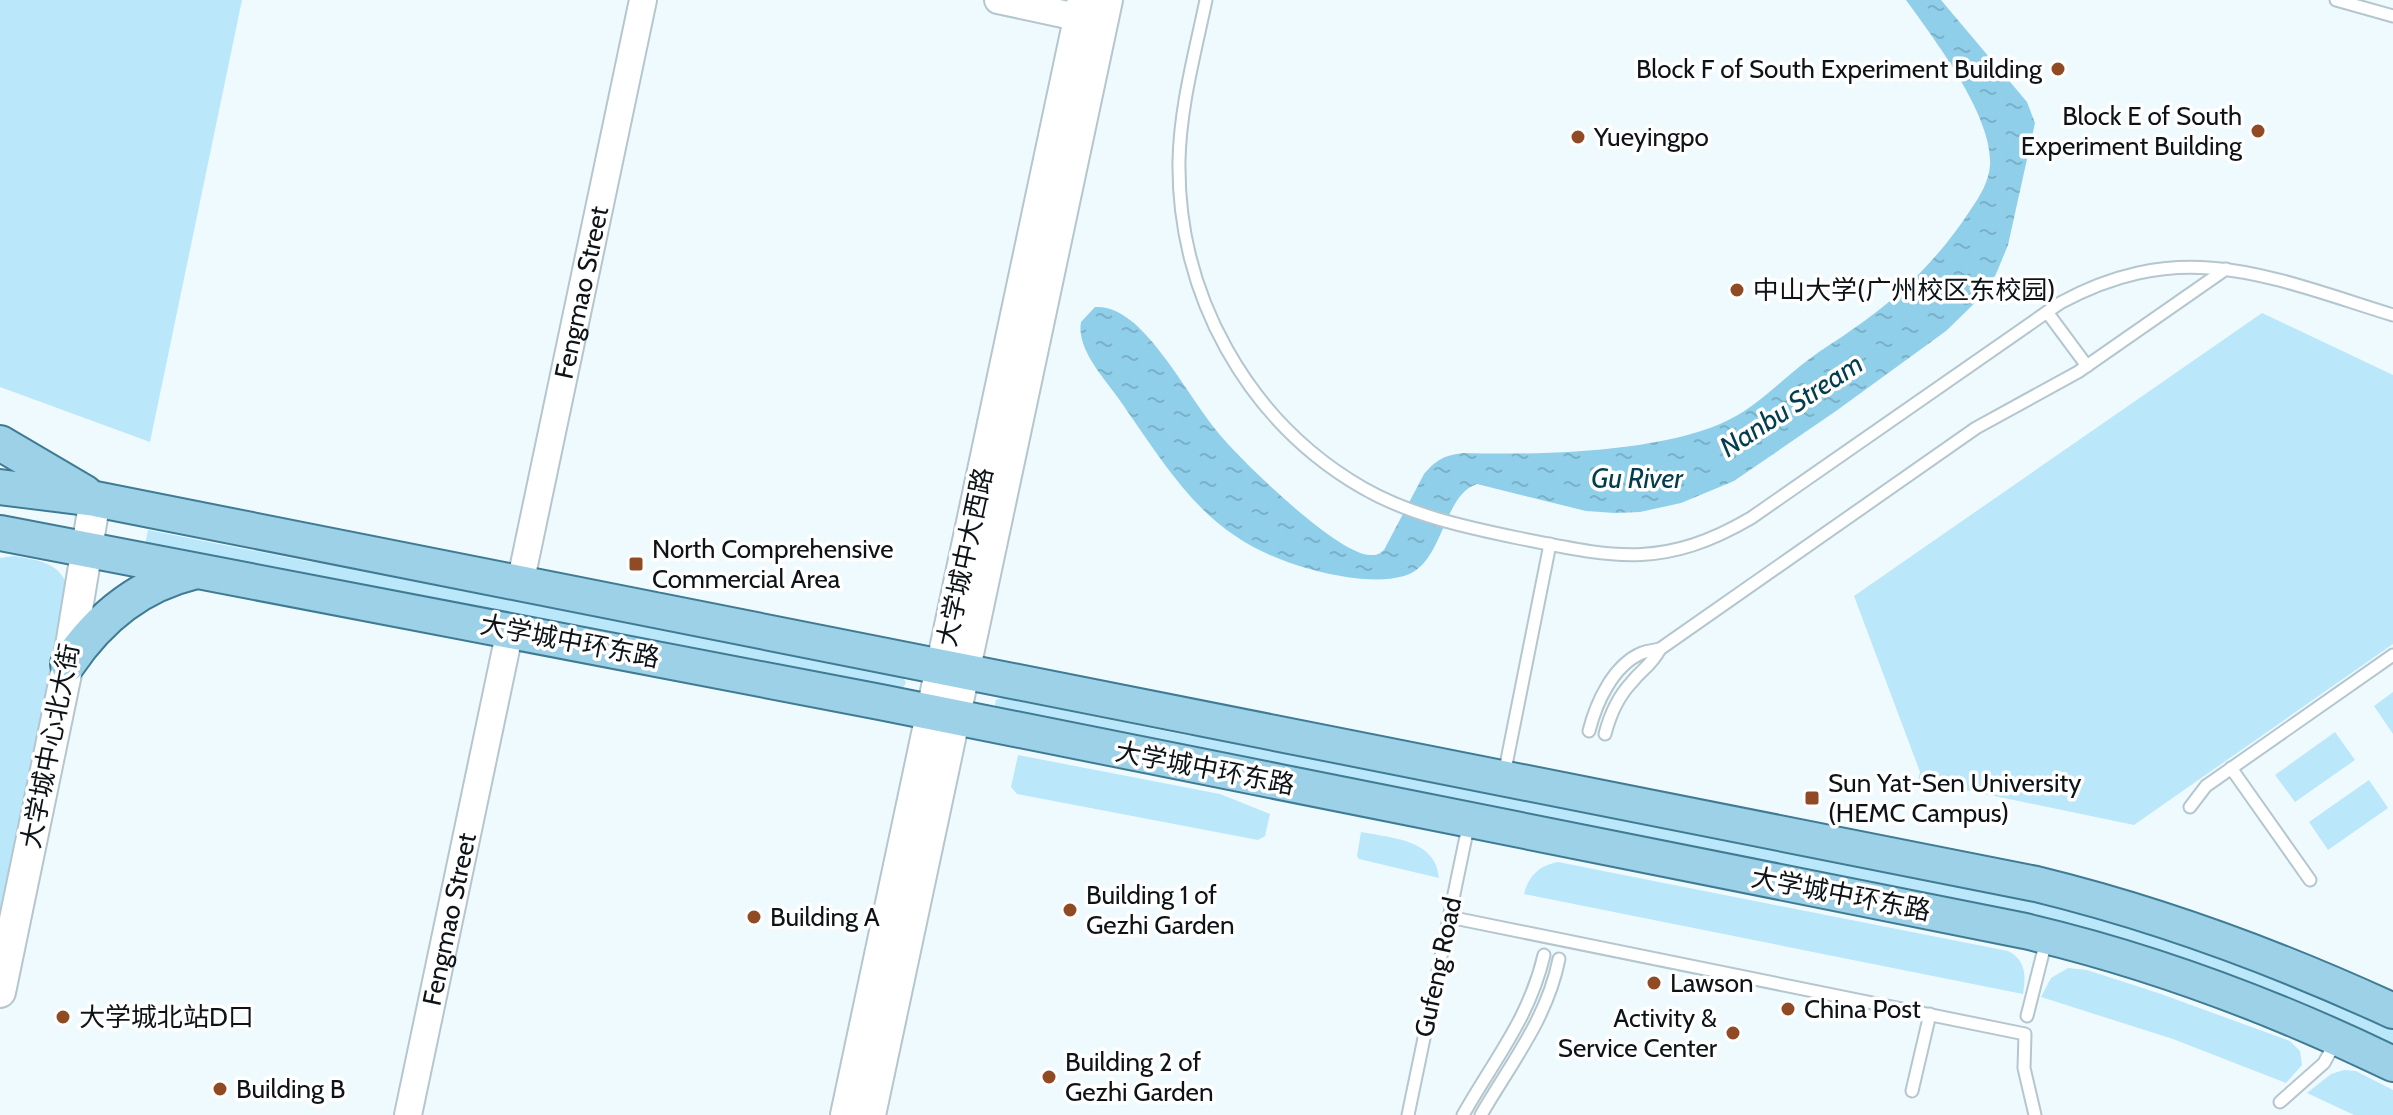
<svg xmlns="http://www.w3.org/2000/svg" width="2393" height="1115" viewBox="0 0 2393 1115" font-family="Cabin,'Noto Sans SC',sans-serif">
<defs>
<pattern id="water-ripples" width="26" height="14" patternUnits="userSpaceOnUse" patternTransform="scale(2)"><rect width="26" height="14" fill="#90cfea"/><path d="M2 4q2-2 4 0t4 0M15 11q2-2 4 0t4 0" fill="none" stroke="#7bb1c8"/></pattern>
</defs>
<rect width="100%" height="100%" fill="#effaff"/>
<g fill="#bbe7fb">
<polygon points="0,0 242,0 150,442 0,387"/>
<polygon points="2262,313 2393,375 2393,644 2134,825 1918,780 1920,772 1854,596"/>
<polygon points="148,530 306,561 389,572 902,675 906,683 902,689 896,689 689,648 606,637 145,545"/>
<path d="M 14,556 C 38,560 60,562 68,588 L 0,924 L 0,558 Z"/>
<polygon points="2393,692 2393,734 2374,706"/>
<polygon points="1002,698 1185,735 1288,748 1988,887 2186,942 2393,1026 2393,1050 2305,1010 994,709 996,700"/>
<polygon points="2335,732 2355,760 2295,802 2275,775"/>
<polygon points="1018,755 1220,794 1270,814 1265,836 1258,840 1017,794 1011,787"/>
<polygon points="2369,780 2388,808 2328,850 2309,822"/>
<path d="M 1361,832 C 1391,838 1436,839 1439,878 L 1359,859 L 1357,856 Z"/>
<path d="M 1558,862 L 2008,951 C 2026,960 2026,976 2023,994 L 1524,894 C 1529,875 1539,866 1558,862 Z"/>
<polygon points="2068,968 2087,970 2161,994 2290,1041 2300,1051 2302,1065 2286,1083 2173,1039 2041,997 2051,978"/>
<polygon points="2344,1070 2356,1071 2393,1090 2393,1115 2354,1115 2307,1093 2331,1074"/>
</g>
<path fill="url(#water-ripples)" d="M 1906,0 L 1941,0 L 2027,102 L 2035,123 L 2008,245 L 1996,274 L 1984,294 L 1946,331 L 1836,411 L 1734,481 L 1681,503 L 1640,512 L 1615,513 L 1586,511 L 1477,484 C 1442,495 1444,565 1404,576 C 1379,583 1349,578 1325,573 C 1214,547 1182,490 1121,402 C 1106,380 1076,350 1081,322 L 1095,307 C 1110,306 1123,314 1134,323 C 1168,354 1191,400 1220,435 C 1242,461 1341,559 1373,555 C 1378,555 1380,553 1384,550 L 1424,474 C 1436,460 1445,455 1463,453 C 1537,455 1651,453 1720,424 C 1753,411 1780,381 1808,360 C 1822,349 1838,340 1853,329 C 1899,298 1941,256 1971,209 C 1980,196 1989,181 1990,165 C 1993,116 1934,39 1906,0 Z"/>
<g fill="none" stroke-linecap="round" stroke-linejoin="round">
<g stroke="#b4c6ce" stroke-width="15">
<g id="service">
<path d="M 1206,0 C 1195,53 1180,107 1179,161 C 1177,294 1247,421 1363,488 C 1410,515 1465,527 1518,538 C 1613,557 1662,570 1751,518 L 2060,303 C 2183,236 2270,277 2393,315"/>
<polyline points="2336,0 2393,16"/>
<polyline points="2047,312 2087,366"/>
<path d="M 1589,731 C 1596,703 1613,665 1642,653 C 1647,651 1655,650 1660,649 L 1976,428 L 2078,372 L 2226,269"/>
<path d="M 1605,734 C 1610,715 1617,698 1631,683 C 1643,668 1650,667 1660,649"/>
<polyline points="2231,768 2310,880"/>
<polyline points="1504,775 1550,544"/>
<polyline points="2190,807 2206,786 2393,655"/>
<polyline points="1449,917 2025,1034 2024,1068 2035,1115"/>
<polyline points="2027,1016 2046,941"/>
<polyline points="1912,1091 1930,1014"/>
<polyline points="2280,1102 2324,1063 2336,1041"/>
<polyline points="1408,1115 1469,822"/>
<path d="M 1463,1115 C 1494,1060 1529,1019 1544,955"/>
<path d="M 1481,1115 C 1511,1063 1547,1019 1559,959"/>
</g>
</g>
<g stroke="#b4c6ce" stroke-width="30">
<g id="tertiary">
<polyline points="998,0 1100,22"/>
<path id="s1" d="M 520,584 L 643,0"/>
<path id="s2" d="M 408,1115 L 510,630"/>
</g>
</g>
<g stroke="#b4c6ce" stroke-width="34">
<g id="secondary">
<polyline points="0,992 68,664 95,499"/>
<polyline points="846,1115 1083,0"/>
<polyline points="870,1115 1107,0"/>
</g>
</g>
<g stroke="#3f7b93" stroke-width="38">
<g id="primary">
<polyline points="0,443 85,493"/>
<path d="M 0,487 L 95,499 L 2036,884 C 2159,914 2278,958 2393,1011"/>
<path d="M 0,533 L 880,702 L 2025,931 C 2153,961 2275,1007 2393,1064"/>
<path d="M 68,664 C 99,618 139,585 193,572"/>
</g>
</g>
<use href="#service" stroke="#fff" stroke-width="11"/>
<use href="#tertiary" stroke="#fff" stroke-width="26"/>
<use href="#secondary" stroke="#fff" stroke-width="30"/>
<use href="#primary" stroke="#9cd1e7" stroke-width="34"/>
</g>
<g fill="#914b24" stroke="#fff" stroke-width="3">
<circle cx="2058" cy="69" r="8"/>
<circle cx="2258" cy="131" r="8"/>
<circle cx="1578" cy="137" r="8"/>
<circle cx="1737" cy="290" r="8"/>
<rect x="628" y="556" width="16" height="16" rx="4"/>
<rect x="1804" y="790" width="16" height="16" rx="4"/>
<circle cx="1070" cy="910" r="8"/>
<circle cx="754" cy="917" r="8"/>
<circle cx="1654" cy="983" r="8"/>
<circle cx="1788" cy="1009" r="8"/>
<circle cx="63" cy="1017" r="8"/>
<circle cx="1733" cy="1033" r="8"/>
<circle cx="1049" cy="1077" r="8"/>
<circle cx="220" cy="1089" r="8"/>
</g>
<g text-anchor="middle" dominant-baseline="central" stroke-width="7" stroke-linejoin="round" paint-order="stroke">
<g font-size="26" fill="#0d1316" stroke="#fff" text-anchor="start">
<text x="2042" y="69" text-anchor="end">Block F of South Experiment Building</text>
<text x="2242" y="116" text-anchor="end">Block E of South<tspan x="2242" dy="30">Experiment Building</tspan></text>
<text x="1594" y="137">Yueyingpo</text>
<text x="1753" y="290">中山大学(广州校区东校园)</text>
<text x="652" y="549">North Comprehensive<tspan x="652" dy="30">Commercial Area</tspan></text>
<text x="1828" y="783">Sun Yat-Sen University<tspan x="1828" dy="30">(HEMC Campus)</tspan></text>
<text x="1086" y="895">Building 1 of<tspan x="1086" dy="30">Gezhi Garden</tspan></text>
<text x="770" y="917">Building A</text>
<text x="1670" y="983">Lawson</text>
<text x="1804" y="1009">China Post</text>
<text x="79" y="1017">大学城北站D口</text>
<text x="1717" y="1018" text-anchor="end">Activity &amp;<tspan x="1717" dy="30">Service Center</tspan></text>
<text x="1065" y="1062">Building 2 of<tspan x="1065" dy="30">Gezhi Garden</tspan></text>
<text x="236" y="1089">Building B</text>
</g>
<g font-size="26" fill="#0d1316" stroke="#fff">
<text stroke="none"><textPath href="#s1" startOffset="298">Fengmao Street</textPath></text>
<text transform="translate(965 557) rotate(-78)">大学城中大西路</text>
<text transform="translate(570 641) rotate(11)">大学城中环东路</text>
<text transform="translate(50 746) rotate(-79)">大学城中心北大街</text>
<text transform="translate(1205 768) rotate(11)">大学城中环东路</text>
<text transform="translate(1841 894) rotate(11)">大学城中环东路</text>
<text stroke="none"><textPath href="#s2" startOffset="200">Fengmao Street</textPath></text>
<text transform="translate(1438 967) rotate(-78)">Gufeng Road</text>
</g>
<g font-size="28" font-style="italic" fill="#023c4f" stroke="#fff">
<text transform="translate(1791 405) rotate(-33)">Nanbu Stream</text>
<text x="1637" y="478">Gu River</text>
</g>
</g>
</svg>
